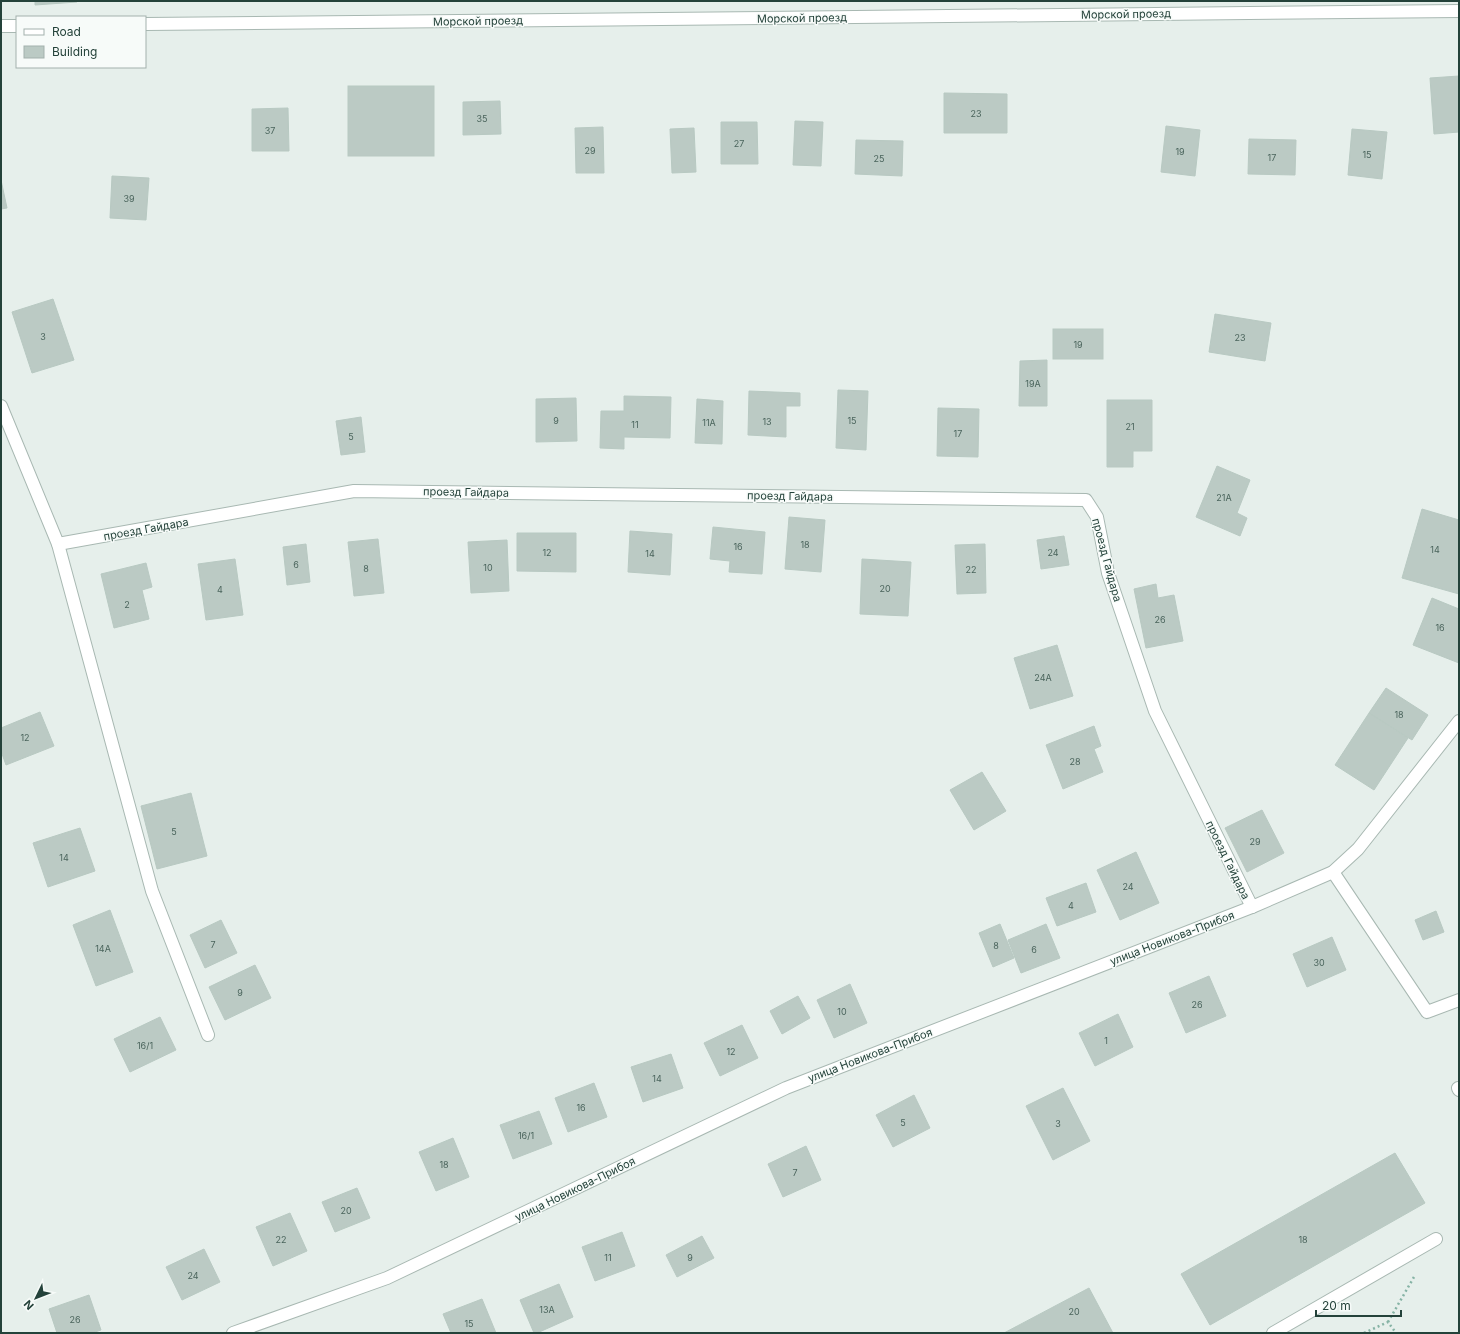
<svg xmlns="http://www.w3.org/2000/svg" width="1460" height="1334" viewBox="0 0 1460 1334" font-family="Inter,sans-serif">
<rect width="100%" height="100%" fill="#e6efeb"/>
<g fill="#bbcac4" stroke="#b8c9c2">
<polygon points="35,1 77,1 77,2 35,5"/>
<polygon points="1459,76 1459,132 1434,134 1430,78"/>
<rect x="348" y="86" width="86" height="70"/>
<polygon points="944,93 1007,94 1007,133 944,133"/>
<polygon points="500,101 501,134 463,135 463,102"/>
<polygon points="288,108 289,151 252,151 252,109"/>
<polygon points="795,121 823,122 821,166 793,165"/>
<polygon points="721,122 757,122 758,164 721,164"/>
<polygon points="1166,126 1200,130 1195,176 1161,172"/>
<polygon points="603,127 604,173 576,173 575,128"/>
<polygon points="694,128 696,172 672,173 670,129"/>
<polygon points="1352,129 1387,132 1382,179 1348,175"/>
<polygon points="1249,139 1296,140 1295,175 1248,174"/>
<polygon points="856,140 903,141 902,176 855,174"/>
<polygon points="112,176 149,178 146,220 110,218"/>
<polygon points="1,180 7,208 1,209"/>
<polygon points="53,299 74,360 32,373 12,312"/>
<polygon points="1215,314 1271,323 1265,361 1209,352"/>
<rect x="1053" y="329" width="50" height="30"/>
<polygon points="1047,360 1047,406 1019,406 1020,361"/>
<polygon points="838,390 868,391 866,450 836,448"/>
<polygon points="749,391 800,393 800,406 786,406 786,437 748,435"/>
<polygon points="624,396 671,397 670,438 624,437 624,449 600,448 601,411 624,411"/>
<polygon points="576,398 577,441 536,442 536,399"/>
<polygon points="697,399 723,401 722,444 695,443"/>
<polygon points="1107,400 1152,400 1152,451 1133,451 1133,467 1107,467"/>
<polygon points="938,408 979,409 978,457 937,456"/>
<polygon points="361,417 365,452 341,455 336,421"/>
<polygon points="1217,466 1250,480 1237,513 1247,518 1240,536 1196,517"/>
<polygon points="1422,509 1459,520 1459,594 1402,578"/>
<polygon points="789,517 825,520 821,572 785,569"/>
<polygon points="713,527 765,532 762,574 729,572 730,561 710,559"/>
<polygon points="630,531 672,534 670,575 628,572"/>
<polygon points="517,533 576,533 576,572 517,571"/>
<polygon points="1064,536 1069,565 1041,569 1037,540"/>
<polygon points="378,539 384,593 354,596 348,542"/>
<polygon points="507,540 509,591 471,593 468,542"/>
<polygon points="306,544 310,582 287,585 283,547"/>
<polygon points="985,544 986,593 957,594 955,545"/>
<polygon points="235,559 243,615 206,620 198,564"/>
<polygon points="862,559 911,562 908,616 860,614"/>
<polygon points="146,563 152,587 142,590 149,619 114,628 101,574"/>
<polygon points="1156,584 1158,598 1174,595 1183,641 1146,648 1134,589"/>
<polygon points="1432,598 1459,609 1459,663 1413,645"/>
<polygon points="1057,645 1073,696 1030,709 1014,658"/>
<polygon points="1386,688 1428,715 1412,740 1369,713"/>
<polygon points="40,712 54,746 6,765 1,751 1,728"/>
<polygon points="1369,713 1408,738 1374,790 1335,765"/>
<polygon points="1094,726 1101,746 1094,749 1103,772 1063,789 1046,745"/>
<polygon points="982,772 1006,811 974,830 950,790"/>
<polygon points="191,793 207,856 157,869 141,806"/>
<polygon points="1262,810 1284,853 1247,872 1225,828"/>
<polygon points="80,828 95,871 48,887 33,843"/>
<polygon points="1136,852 1159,903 1120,920 1097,870"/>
<polygon points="1086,883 1096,912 1057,926 1046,898"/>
<polygon points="110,910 133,972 96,986 73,925"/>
<polygon points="1436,911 1444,932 1423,940 1415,920"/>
<polygon points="221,920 237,953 205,968 190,935"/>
<polygon points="1000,924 1014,958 993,967 979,933"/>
<polygon points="1046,924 1060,958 1021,973 1008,940"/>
<polygon points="1332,937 1346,970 1307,987 1293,954"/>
<polygon points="255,965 271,998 225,1020 209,987"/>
<polygon points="1209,976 1226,1016 1186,1033 1169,993"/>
<polygon points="850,984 867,1023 834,1038 817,1000"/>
<polygon points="798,996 810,1018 782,1034 770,1011"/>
<polygon points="1118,1014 1133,1047 1095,1066 1079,1033"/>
<polygon points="160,1017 176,1050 130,1072 114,1039"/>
<polygon points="742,1025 758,1058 720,1076 704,1043"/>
<polygon points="671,1054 683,1088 643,1102 631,1067"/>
<polygon points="594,1083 607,1117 568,1132 555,1098"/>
<polygon points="1063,1088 1090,1141 1053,1160 1026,1106"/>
<polygon points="914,1095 930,1128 893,1147 876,1115"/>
<polygon points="539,1111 552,1144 513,1159 500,1125"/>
<polygon points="453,1138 469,1177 436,1191 419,1152"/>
<polygon points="806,1146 821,1180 783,1197 768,1164"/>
<polygon points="1395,1153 1425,1203 1210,1325 1181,1274"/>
<polygon points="357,1188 370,1218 335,1232 322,1202"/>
<polygon points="290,1213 307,1251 273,1266 256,1227"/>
<polygon points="622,1232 635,1266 595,1281 582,1247"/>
<polygon points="702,1236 714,1258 677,1277 666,1255"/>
<polygon points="204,1249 220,1282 182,1300 166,1267"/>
<polygon points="559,1284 573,1317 537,1333 534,1333 520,1300"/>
<polygon points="1089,1288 1113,1333 1004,1333"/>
<polygon points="89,1295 101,1330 92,1333 57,1333 49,1309"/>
<polygon points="482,1299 496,1333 451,1333 443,1314"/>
</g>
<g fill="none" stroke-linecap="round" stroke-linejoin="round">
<g stroke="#a8b8b2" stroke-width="14">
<g id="service">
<polyline points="1333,872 1427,1012 1459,1000"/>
<polyline points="1458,1088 1459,1090"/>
</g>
</g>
<g stroke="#a8b8b2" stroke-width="14">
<g id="minor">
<polyline points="145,24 1459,11"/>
<polyline points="1,26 17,26"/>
<polyline points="1,406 58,544 152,891 208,1035"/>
<polyline points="58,544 354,491 1086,500 1097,517 1108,573 1155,711 1252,907"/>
<polyline points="233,1333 387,1278 786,1088 1252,907 1333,872 1358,849 1459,721"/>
<polyline points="1273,1333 1436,1239"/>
</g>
</g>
<g stroke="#86b3a5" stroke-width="2.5" stroke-dasharray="2 3" stroke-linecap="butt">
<polyline points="1388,1322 1414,1277"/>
<polyline points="1364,1333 1388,1322 1396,1333"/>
</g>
<use href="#service" stroke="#fff" stroke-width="12"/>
<use href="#minor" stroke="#fff" stroke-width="12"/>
</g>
<g text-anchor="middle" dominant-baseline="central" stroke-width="3" stroke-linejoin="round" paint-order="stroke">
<g font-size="9" fill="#4a645c">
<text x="976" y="113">23</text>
<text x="482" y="118">35</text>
<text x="270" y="130">37</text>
<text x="739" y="143">27</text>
<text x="590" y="150">29</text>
<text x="1180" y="151">19</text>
<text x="1367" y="154">15</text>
<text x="1272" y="157">17</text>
<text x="879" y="158">25</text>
<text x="129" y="198">39</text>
<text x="43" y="336">3</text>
<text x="1240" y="337">23</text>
<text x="1078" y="344">19</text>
<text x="1033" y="383">19А</text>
<text x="556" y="420">9</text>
<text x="852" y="420">15</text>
<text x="767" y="421">13</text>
<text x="709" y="422">11А</text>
<text x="635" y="424">11</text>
<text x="1130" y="426">21</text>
<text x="958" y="433">17</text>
<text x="351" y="436">5</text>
<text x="1224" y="497">21А</text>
<text x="805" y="544">18</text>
<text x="738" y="546">16</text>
<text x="1435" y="549">14</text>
<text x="547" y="552">12</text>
<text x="1053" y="552">24</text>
<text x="650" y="553">14</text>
<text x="296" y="564">6</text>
<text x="488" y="567">10</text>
<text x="366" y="568">8</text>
<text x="971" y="569">22</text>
<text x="885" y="588">20</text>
<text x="220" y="589">4</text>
<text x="127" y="604">2</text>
<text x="1160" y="619">26</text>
<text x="1440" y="627">16</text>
<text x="1043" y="677">24А</text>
<text x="1399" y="714">18</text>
<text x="25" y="737">12</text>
<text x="1075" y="761">28</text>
<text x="174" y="831">5</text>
<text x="1255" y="841">29</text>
<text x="64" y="857">14</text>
<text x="1128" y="886">24</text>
<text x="1071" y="905">4</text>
<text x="213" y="944">7</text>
<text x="996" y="945">8</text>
<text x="103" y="948">14А</text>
<text x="1034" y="949">6</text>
<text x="1319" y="962">30</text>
<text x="240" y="992">9</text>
<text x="1197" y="1004">26</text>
<text x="842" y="1011">10</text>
<text x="1106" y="1040">1</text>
<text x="145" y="1045">16/1</text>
<text x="731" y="1051">12</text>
<text x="657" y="1078">14</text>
<text x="581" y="1107">16</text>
<text x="903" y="1122">5</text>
<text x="1058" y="1123">3</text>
<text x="526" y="1135">16/1</text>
<text x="444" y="1164">18</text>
<text x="795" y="1172">7</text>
<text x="346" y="1210">20</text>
<text x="281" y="1239">22</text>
<text x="1303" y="1239">18</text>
<text x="608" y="1257">11</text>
<text x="690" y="1257">9</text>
<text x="193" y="1275">24</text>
<text x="547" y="1309">13А</text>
<text x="1074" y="1311">20</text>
<text x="75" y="1319">26</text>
<text x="469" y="1323">15</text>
</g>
<g font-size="11" fill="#24423a" stroke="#f7fbf9">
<text transform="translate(1126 14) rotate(-1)">Морской проезд</text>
<text transform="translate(802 18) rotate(-1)">Морской проезд</text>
<text transform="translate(478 21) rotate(-1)">Морской проезд</text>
<text transform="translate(466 492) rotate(1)">проезд Гайдара</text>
<text transform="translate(790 496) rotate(1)">проезд Гайдара</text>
<text transform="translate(146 529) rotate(-10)">проезд Гайдара</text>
<text transform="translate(1107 560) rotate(75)">проезд Гайдара</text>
<text transform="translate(1228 860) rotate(64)">проезд Гайдара</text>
<text transform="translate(1172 938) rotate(-21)">улица Новикова-Прибоя</text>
<text transform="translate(870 1055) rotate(-21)">улица Новикова-Прибоя</text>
<text transform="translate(575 1189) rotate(-26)">улица Новикова-Прибоя</text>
</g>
</g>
<rect width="1460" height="1334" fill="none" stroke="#24423a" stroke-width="4"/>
<rect x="16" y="16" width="130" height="52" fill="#f7fbf9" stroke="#a3b1ad"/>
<rect x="24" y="29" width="20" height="6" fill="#ffffff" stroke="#a3b1ad"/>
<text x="52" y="36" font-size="12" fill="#24423a">Road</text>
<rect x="24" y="46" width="20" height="12" fill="#bbcac4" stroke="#a3b1ad"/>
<text x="52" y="56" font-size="12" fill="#24423a">Building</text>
<g transform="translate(36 1298) rotate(227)" stroke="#f7fbf9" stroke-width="3" paint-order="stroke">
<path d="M0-3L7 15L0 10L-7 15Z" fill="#24423a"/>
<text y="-6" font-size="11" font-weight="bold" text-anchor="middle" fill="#24423a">N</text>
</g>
<path d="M1316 1310v6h85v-6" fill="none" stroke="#24423a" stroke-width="2"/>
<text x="1322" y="1310" font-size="12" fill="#24423a" stroke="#f7fbf9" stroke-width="3" paint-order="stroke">20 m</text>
</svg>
